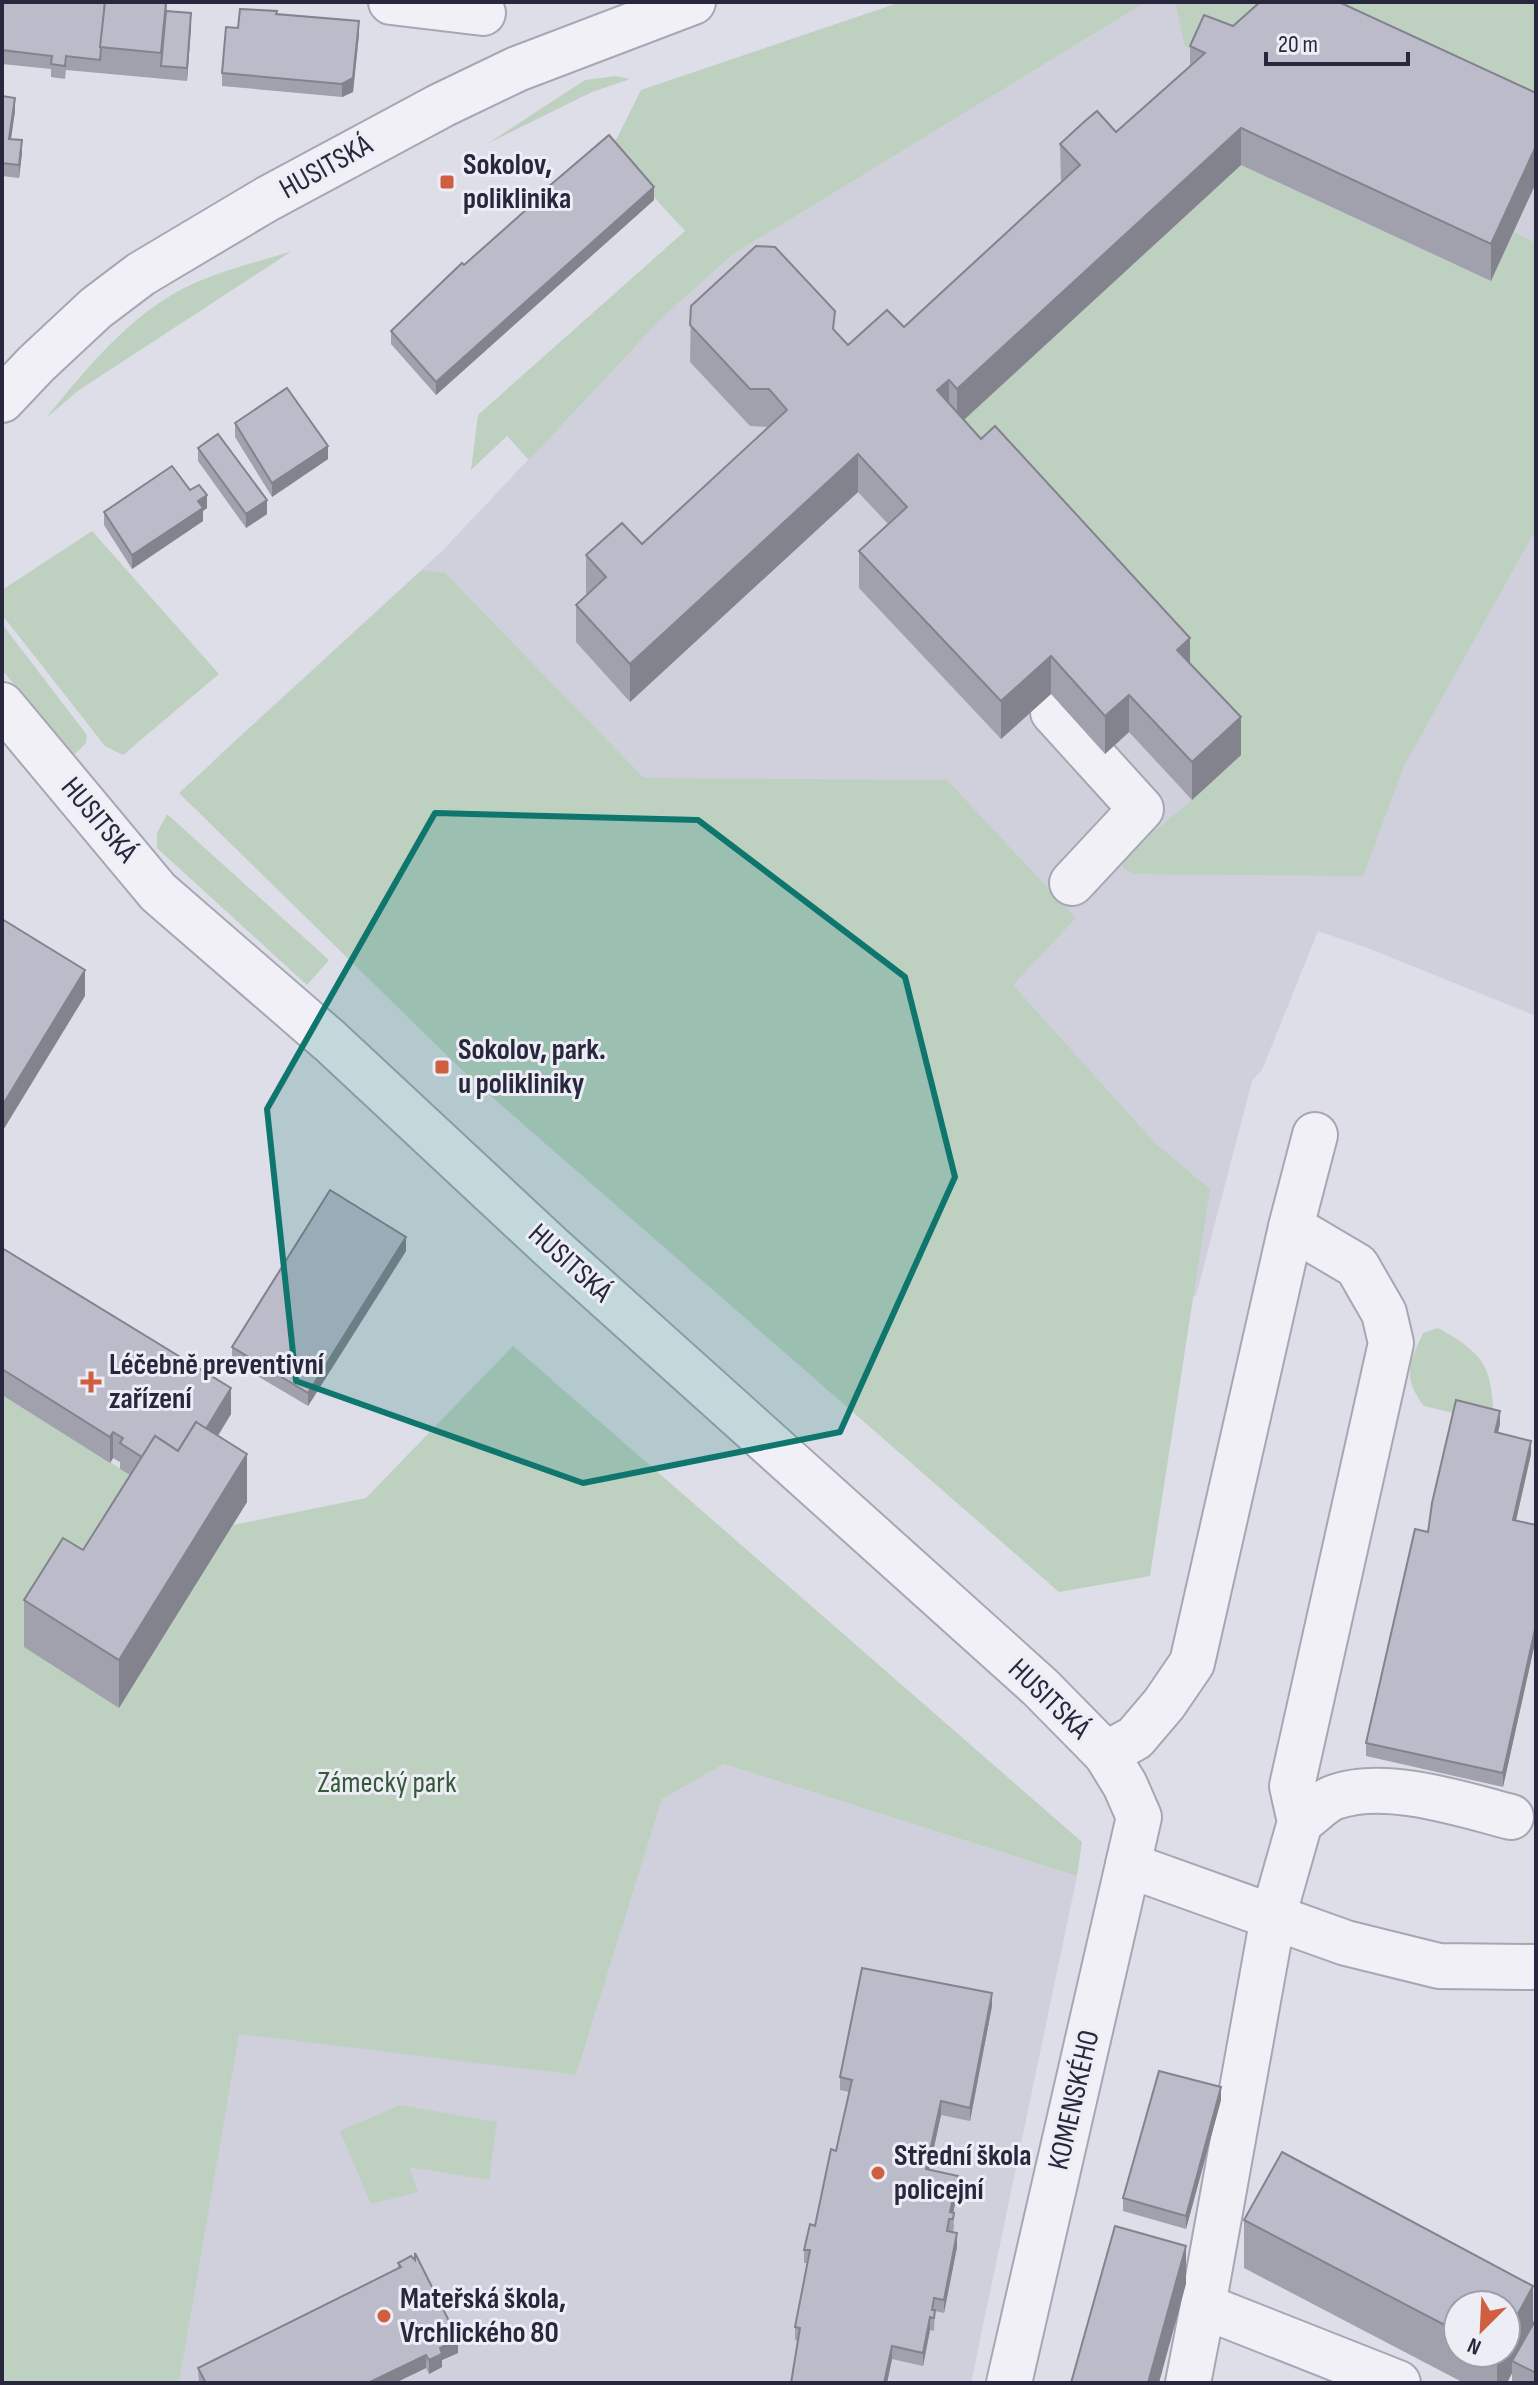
<svg xmlns="http://www.w3.org/2000/svg" width="1538" height="2385" viewBox="0 0 1538 2385" font-family="'Sofia Sans Condensed',sans-serif">
<rect width="100%" height="100%" fill="#dddee7"/>
<g fill="#cfd0dc">
<polygon points="1146,2 1536,2 1536,1016 1370,949 1318,931 1262,1070 1252,1081 1196,1296 889,1373 215,759 443,550 661,319 732,255"/>
<polygon points="724,1764 1077,1876 971,2383 179,2383 238,2033 576,2075 662,1798"/>
</g>
<g fill="#bed1c1">
<polygon points="901,2 1146,2 732,255 661,319 529,460 507,436 471,470 478,415 685,231 609,148 617,138 641,90"/>
<polygon points="1175,2 1536,2 1536,130 1233,63 1185,46"/>
<polygon points="616,76 630,79 592,92 487,144 585,80"/>
<polygon points="1241,165 1490,281 1514,232 1536,243 1536,529 1404,766 1363,876 1134,874 1123,868 1122,858 1192,800 1240,755 937,428"/>
<path d="M 292,251 L 79,390 L 46,418 C 87,368 135,308 197,282 C 227,269 261,261 292,251 Z"/>
<polygon points="92,531 219,674 123,755 105,746 3,616 2,590"/>
<polygon points="422,570 445,573 644,778 947,780 1076,918 1013,985 1156,1144 1210,1189 1150,1576 1059,1592 468,1076 179,793"/>
<polygon points="2,624 87,735 86,743 74,755 2,670"/>
<polygon points="167,814 329,960 307,985 157,848 157,833"/>
<path d="M 1438,1328 C 1487,1355 1492,1368 1494,1423 L 1424,1406 C 1402,1377 1409,1364 1423,1333 Z"/>
<polygon points="513,1346 1082,1842 1077,1876 724,1764 662,1799 576,2075 239,2034 179,2383 2,2383 2,1395 131,1475 119,1708 233,1525 366,1498"/>
<polygon points="400,2105 497,2122 489,2180 409,2167 418,2192 371,2204 340,2131"/>
</g>
<g fill="none" stroke-linecap="round" stroke-linejoin="round">
<g stroke="#a6a7b4" stroke-width="48">
<g id="minor">
<polyline points="391,2 483,13"/>
<polyline points="2,400 36,364 96,308 141,274 267,199 442,105 517,69 693,2"/>
<polyline points="2,705 158,892 330,1041 552,1248 1040,1687 1106,1754 1125,1785 1139,1817 1009,2383"/>
<polyline points="1053,712 1141,809 1072,883"/>
<polyline points="1106,1754 1135,1738 1164,1704 1192,1663 1291,1227 1315,1135"/>
<path d="M 1300,1822 C 1311,1815 1323,1801 1335,1797 C 1386,1779 1461,1804 1511,1817"/>
<polyline points="1128,1865 1346,1943 1439,1966 1536,1967"/>
<polyline points="1203,2306 1273,1917 1300,1822 1292,1786 1391,1343 1384,1313 1357,1266 1291,1227"/>
<polyline points="1188,2383 1203,2306 1398,2383"/>
</g>
</g>
<use href="#minor" stroke="#f0f0f6" stroke-width="44"/>
</g>
<g fill="#a1a1ae" fill-rule="evenodd">
<polygon points="2,2 167,2 167,11 191,27 187,81 66,70 65,79 51,77 51,69 2,64"/>
<polygon points="276,14 359,34 353,92 342,97 222,86 222,73 238,28"/>
<polygon points="1233,26 1536,93 1491,281 1241,165 964,420 1190,664 1241,755 1192,800 1129,732 1105,754 1051,694 1001,739 859,588 859,551 888,524 858,492 630,702 576,642 576,605 587,594 586,593 586,555 642,544 768,427 750,426 690,362 691,306 835,331 848,345 904,327 1061,183 1060,144 1116,132 1190,66 1190,46"/>
<polygon points="2,96 15,111 11,139 22,153 19,178 2,176"/>
<polygon points="534,199 654,200 436,395 391,344 391,331 534,202"/>
<polygon points="235,423 328,459 272,497 235,437"/>
<polygon points="198,448 267,514 246,528 198,461"/>
<polygon points="190,490 207,508 203,511 203,521 132,569 104,525 104,512"/>
<polygon points="2,1248 231,1414 218,1436 247,1502 119,1708 24,1647 24,1600 83,1550 130,1475 120,1469 120,1462 113,1458 110,1463 2,1395"/>
<polygon points="406,1251 308,1406 232,1361 232,1347"/>
<polygon points="1500,1424 1498,1432 1531,1454 1516,1521 1536,1525 1536,1638 1503,1787 1366,1756 1366,1743 1428,1532"/>
<polygon points="992,2006 970,2121 941,2115 929,2170 958,2189 953,2213 954,2226 953,2233 957,2247 944,2313 935,2311 934,2331 930,2330 923,2366 892,2359 887,2383 791,2383 798,2341 795,2340 795,2327 808,2263 804,2263 804,2250 815,2226 836,2151 849,2092 840,2090 840,2077"/>
<polygon points="1221,2100 1186,2229 1123,2211 1123,2198"/>
<path d="M 1244,2220 L 1533,2325 L 1536,2319 L 1536,2383 L 1512,2383 L 1512,2373 L 1507,2383 L 1464,2383 L 1244,2268 ZM 1458,2305 L 1506,2353 L 1458,2353 Z"/>
<polygon points="398,2263 458,2353 442,2360 442,2367 429,2374 426,2368 395,2383 199,2383 198,2368 398,2268"/>
</g>
<g fill="#83838d">
<polygon points="191,13 191,27 187,81 187,68"/>
<polygon points="359,21 359,34 353,92 342,97 342,84"/>
<polygon points="15,98 15,111 9,152 9,139"/>
<polygon points="1241,128 1241,165 957,426 957,389"/>
<polygon points="22,140 22,153 19,178 19,165"/>
<polygon points="1536,146 1536,183 1491,281 1491,244"/>
<polygon points="654,187 654,200 436,395 436,382"/>
<polygon points="949,380 949,418 937,390"/>
<polygon points="328,446 328,459 272,497 272,483"/>
<polygon points="858,454 858,492 630,702 630,664"/>
<polygon points="207,495 207,508 203,511 203,521 132,569 132,555 198,501"/>
<polygon points="267,500 267,514 246,528 246,514"/>
<polygon points="1190,638 1190,675 1177,650"/>
<polygon points="1051,656 1051,694 1001,739 1001,701"/>
<polygon points="1129,695 1129,732 1105,754 1105,716"/>
<polygon points="1241,717 1241,755 1192,800 1192,762"/>
<polygon points="85,970 85,996 2,1132 2,1106"/>
<polygon points="406,1237 406,1251 308,1406 308,1393"/>
<polygon points="231,1388 231,1414 178,1499 178,1473"/>
<polygon points="1500,1411 1500,1424 1495,1445 1495,1432"/>
<polygon points="113,1432 113,1458 110,1463 110,1437"/>
<polygon points="1531,1441 1531,1454 1513,1533 1513,1520"/>
<polygon points="247,1454 247,1502 119,1708 119,1660"/>
<polygon points="1536,1625 1536,1638 1503,1787 1503,1773"/>
<polygon points="992,1993 992,2006 970,2121 970,2108"/>
<polygon points="1221,2087 1221,2100 1186,2229 1186,2216"/>
<polygon points="941,2101 941,2115 926,2183 926,2169"/>
<polygon points="958,2176 958,2189 952,2219 950,2212"/>
<polygon points="957,2233 957,2247 944,2313 944,2300"/>
<polygon points="1186,2246 1186,2284 1159,2383 1148,2383"/>
<polygon points="1533,2286 1533,2334 1512,2361 1512,2373 1507,2383 1497,2383 1497,2353 1506,2353 1506,2336"/>
<polygon points="930,2317 930,2330 923,2366 923,2353"/>
<polygon points="458,2339 458,2353 442,2360 442,2367 429,2374 429,2360 440,2348"/>
<polygon points="892,2346 892,2359 887,2383 884,2383"/>
<polygon points="426,2355 426,2368 395,2383 368,2383"/>
</g>
<g fill="#bbbbca" stroke="#83838d" stroke-width="2">
<polygon points="2,2 105,2 100,60 66,56 65,66 51,64 52,56 2,50"/>
<polygon points="105,2 166,2 161,53 100,47"/>
<polygon points="1260,2 1339,2 1536,93 1536,146 1491,244 1241,128 957,389 949,380 937,390 981,439 995,426 1190,638 1177,650 1241,717 1192,762 1129,695 1105,716 1051,656 1001,701 859,551 907,507 858,454 630,664 576,605 606,577 586,555 622,523 642,544 787,410 769,389 750,389 690,325 691,306 756,246 775,247 835,311 833,329 848,345 887,310 904,327 1080,165 1060,144 1085,121 1097,111 1116,132 1205,53 1190,46 1204,15 1233,26"/>
<polygon points="240,9 277,11 276,14 359,21 353,78 342,84 222,73 226,27 238,28"/>
<polygon points="166,11 191,13 187,68 161,66"/>
<polygon points="2,96 15,98 9,139 22,140 19,165 2,163"/>
<polygon points="609,135 654,187 436,382 391,331 462,263 464,265 536,201 534,199"/>
<polygon points="287,388 328,446 272,483 235,423"/>
<polygon points="218,434 267,500 246,514 198,448"/>
<polygon points="172,466 190,490 199,485 207,495 198,501 203,508 132,555 104,512"/>
<polygon points="2,919 85,970 2,1106"/>
<polygon points="330,1190 406,1237 308,1393 232,1347"/>
<polygon points="2,1248 231,1388 206,1429 196,1422 178,1451 155,1436 142,1457 120,1443 123,1438 113,1432 110,1437 2,1369"/>
<polygon points="1456,1400 1500,1411 1495,1432 1531,1441 1513,1520 1536,1525 1536,1625 1503,1773 1366,1743 1415,1529 1428,1532 1432,1503"/>
<polygon points="196,1422 247,1454 119,1660 24,1600 63,1538 83,1550 155,1436 178,1451"/>
<polygon points="862,1968 992,1993 970,2108 941,2101 926,2169 958,2176 950,2212 954,2213 953,2219 949,2219 947,2231 957,2233 944,2300 934,2298 932,2310 935,2310 934,2318 930,2317 923,2353 892,2346 884,2383 791,2383 800,2328 795,2327 810,2250 804,2250 810,2224 815,2226 831,2149 836,2151 852,2080 840,2077"/>
<polygon points="1159,2071 1221,2087 1186,2216 1123,2198"/>
<polygon points="1282,2152 1533,2286 1506,2336 1506,2305 1458,2305 1458,2332 1244,2220"/>
<polygon points="1115,2226 1186,2246 1148,2383 1071,2383"/>
<polygon points="415,2253 458,2339 440,2348 442,2354 429,2360 426,2355 368,2383 206,2383 198,2368 401,2267 398,2263 411,2256 415,2260"/>
<polygon points="1536,2319 1536,2373 1512,2361"/>
</g>
<path fill="#0f766e" fill-opacity="0.2" stroke="#0f766e" stroke-width="6" stroke-linejoin="round" d="M 435,813 L 698,820 L 905,977 L 955,1177 L 840,1432 L 583,1483 L 296,1381 L 267,1109 Z"/>
<g fill="#cf5f3f" stroke="#ededf5" stroke-width="3">
<rect x="439" y="174" width="16" height="16" rx="4"/>
<rect x="434" y="1059" width="16" height="16" rx="4"/>
<path d="M87 1370h8v8h8v8h-8v8h-8v-8h-8v-8h8z"/>
<circle cx="878" cy="2173" r="8"/>
<circle cx="384" cy="2316" r="8"/>
</g>
<g text-anchor="middle" dominant-baseline="central" stroke-width="6" stroke-linejoin="round" paint-order="stroke">
<g font-size="30" font-weight="bold" fill="#27273e" stroke="#ededf5" text-anchor="start">
<text x="463" y="165">Sokolov,<tspan x="463" dy="34">poliklinika</tspan></text>
<text x="458" y="1050">Sokolov, park.<tspan x="458" dy="34">u polikliniky</tspan></text>
<text x="109" y="1365">Léčebně preventivní<tspan x="109" dy="34">zařízení</tspan></text>
<text x="894" y="2156">Střední škola<tspan x="894" dy="34">policejní</tspan></text>
<text x="400" y="2299">Mateřská škola,<tspan x="400" dy="34">Vrchlického 80</tspan></text>
</g>
<g font-size="30" fill="#27273e" stroke="#ededf5">
<text transform="translate(326 167) rotate(-29)">HUSITSKÁ</text>
<text transform="translate(99 820) rotate(50)">HUSITSKÁ</text>
<text transform="translate(570 1263) rotate(42)">HUSITSKÁ</text>
<text transform="translate(1049 1699) rotate(44)">HUSITSKÁ</text>
<text transform="translate(1074 2100) rotate(-77)">KOMENSKÉHO</text>
</g>
<g font-size="30" fill="#345a3b" stroke="#ededf5">
<text x="387" y="1783">Zámecký park</text>
</g>
</g>
<rect width="1538" height="2385" fill="none" stroke="#27273e" stroke-width="8"/>
<g transform="translate(1482 2329) rotate(204)"><circle r="38" fill="#ededf5" stroke="#9e9eac" stroke-width="2"/>
<path d="M0-6L14 30L0 20L-14 30Z" fill="#cf5f3f"/>
<text y="-12" font-size="22" font-weight="bold" text-anchor="middle" fill="#27273e">N</text>
</g>
<path d="M1266 52v12h142v-12" fill="none" stroke="#27273e" stroke-width="4"/>
<text x="1278" y="52" font-size="24" fill="#27273e" stroke="#ededf5" stroke-width="6" paint-order="stroke">20 m</text>
</svg>
